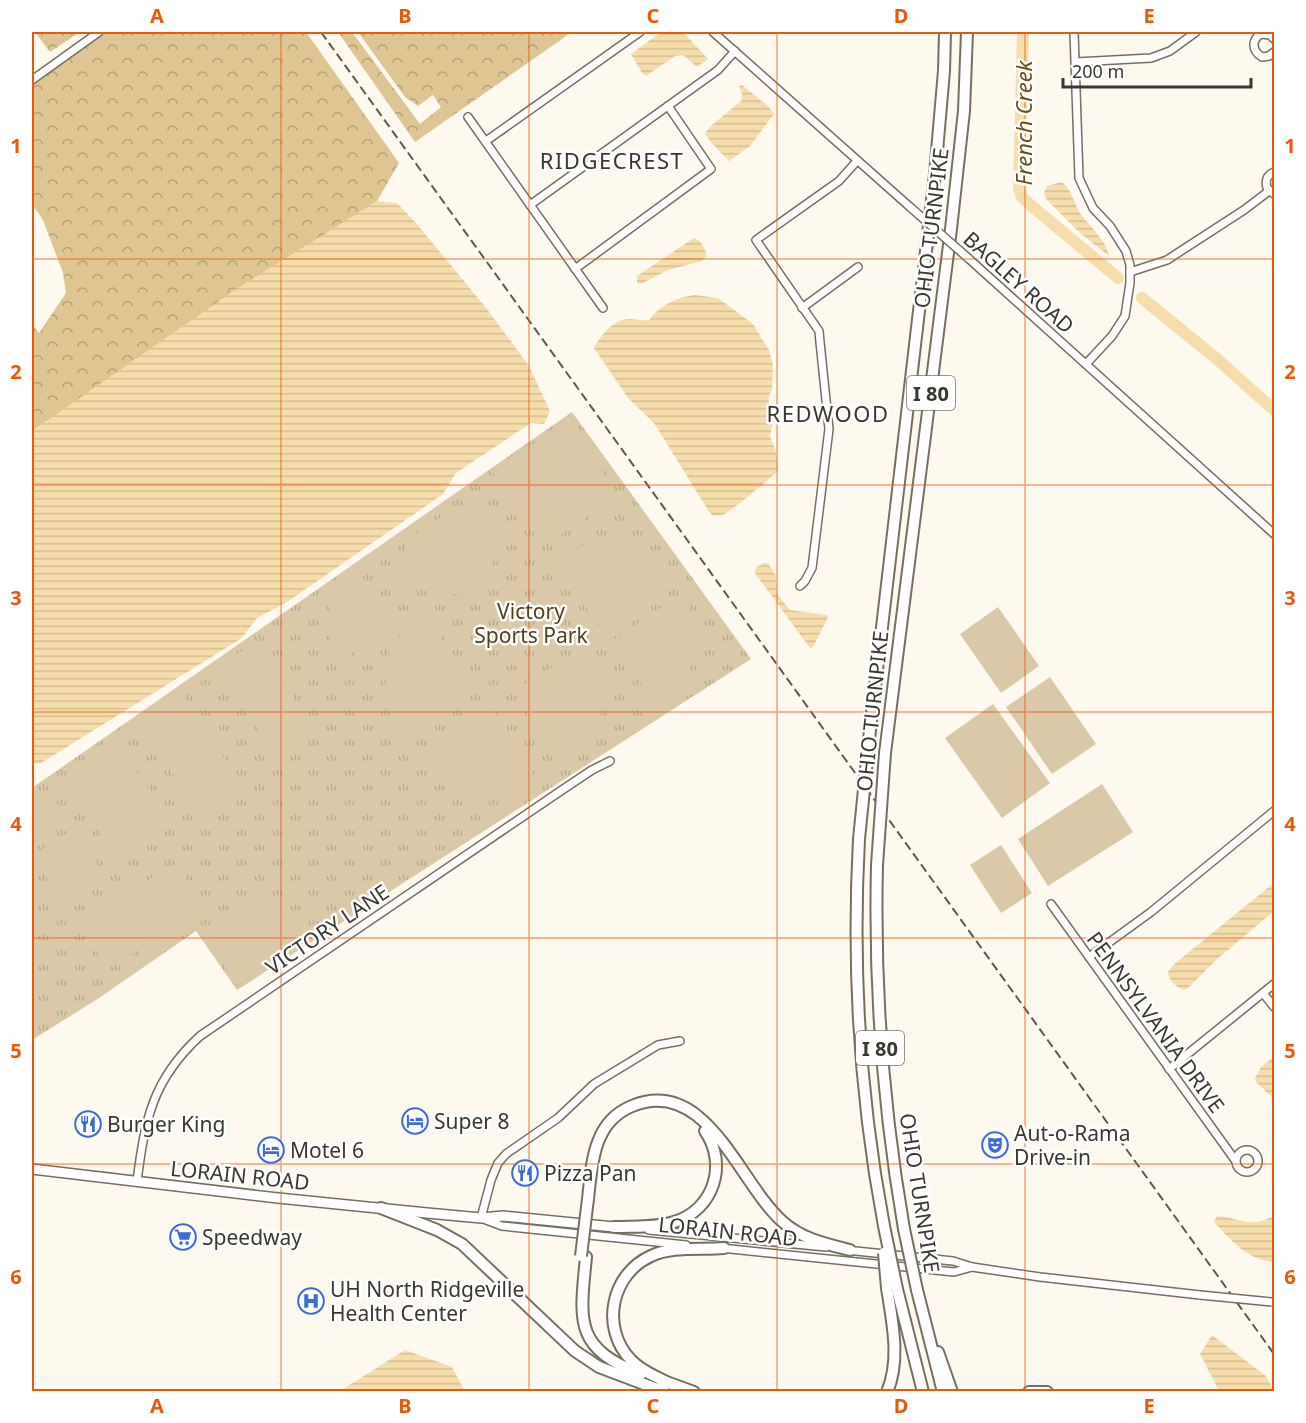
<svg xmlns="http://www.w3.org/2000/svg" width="1306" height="1423" viewBox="0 0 1306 1423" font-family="'Noto Sans',sans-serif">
<defs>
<pattern id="grass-tufts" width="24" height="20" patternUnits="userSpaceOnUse" patternTransform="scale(1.5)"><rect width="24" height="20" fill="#dac8a6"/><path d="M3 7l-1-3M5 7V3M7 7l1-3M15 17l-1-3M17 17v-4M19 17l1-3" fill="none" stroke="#bcac8f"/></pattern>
<pattern id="forest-crowns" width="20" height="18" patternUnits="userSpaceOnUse" patternTransform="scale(1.5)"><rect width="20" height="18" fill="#dec592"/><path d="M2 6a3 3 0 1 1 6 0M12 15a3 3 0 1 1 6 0" fill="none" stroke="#b5a178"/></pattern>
<pattern id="water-rules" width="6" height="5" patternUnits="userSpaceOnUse" patternTransform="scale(1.5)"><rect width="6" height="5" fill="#f7ddaa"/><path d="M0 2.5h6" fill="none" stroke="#d4be93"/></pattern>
</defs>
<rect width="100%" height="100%" fill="#fef9ef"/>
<polygon fill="url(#grass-tufts)" points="572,412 751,659 237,990 196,931 99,998 32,1040 32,788"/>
<g fill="url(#forest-crowns)">
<polygon points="35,32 80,32 50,52"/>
<polygon points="107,32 306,32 399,163 377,201 32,431 32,324 39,333 66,293 63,273 43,220 32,204 32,85"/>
<polygon points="338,32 352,32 420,124 441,107 433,95 418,106 405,97 358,32 572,32 415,142"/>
</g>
<g fill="#dac8a6">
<path d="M 561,437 C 592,449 602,469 617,497 L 549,543 L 542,544 L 492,471 C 515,454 532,439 561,437 Z"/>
<path d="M 478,506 L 503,509 L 487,596 L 481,599 L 395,583 C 397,574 398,564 402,555 C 417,524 446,512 478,506 Z"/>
<path d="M 605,542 C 634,546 655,557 674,579 L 602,630 L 555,561 C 567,546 587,545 605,542 Z"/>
<polygon points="359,572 392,621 391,627 342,660 331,644 327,619 333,600 343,583"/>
<path d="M 682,593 C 685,602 691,611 694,619 C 701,645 692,671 678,692 C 673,700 669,709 661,714 L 612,641 Z"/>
<polygon points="998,607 1039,666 1001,693 960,634"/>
<polygon points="422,612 476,685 402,733 388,710 385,692 389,653 396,641"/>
<polygon points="255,642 314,729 276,756 216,669"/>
<polygon points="592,643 607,686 598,726 591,738 564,766 513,691"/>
<polygon points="1050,677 1096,744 1052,774 1006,707"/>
<polygon points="183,696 242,784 199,813 140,725"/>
<polygon points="490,703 536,780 513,793 495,795 456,789 444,782 416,755"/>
<polygon points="993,704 1050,783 1002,818 945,738"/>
<polygon points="118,743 171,823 117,859 64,779"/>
<polygon points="1102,784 1133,832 1048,886 1018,839"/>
<polygon points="49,791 67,817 32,843 32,803"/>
<polygon points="74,828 104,875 62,902 32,856"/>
<polygon points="1001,845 1032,893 1001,913 970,865"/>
<polygon points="177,863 206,911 107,969 79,921"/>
<polygon points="266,891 303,946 240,988 203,933"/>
</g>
<g fill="url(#water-rules)">
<polygon points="661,32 683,32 708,59 697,67 683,55 675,56 646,76 642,73 631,54"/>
<polygon points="742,85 769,107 774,114 750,146 729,161 710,141 705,133 712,125 741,101 742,95 739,86"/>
<path d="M 1061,182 C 1071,187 1074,204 1080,213 C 1089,226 1107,241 1109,256 L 1080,233 L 1046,199 L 1044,193 L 1047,186 Z"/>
<polygon points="377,201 397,203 416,223 487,309 529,366 550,411 544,424 531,423 456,473 443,494 287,602 257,618 242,638 41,763 32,764 32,431 235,290"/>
<path d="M 694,238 C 701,240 707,250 706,257 L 701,261 L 668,270 L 641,284 L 637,283 L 637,276 Z"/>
<path d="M 695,295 L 718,298 L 753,324 L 769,350 L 773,365 L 772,389 L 768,398 L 773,422 L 770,436 L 776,452 L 778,471 C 761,486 744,501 726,513 C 722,516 717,516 712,515 L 708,510 L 654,423 L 628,398 L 594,348 C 601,335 612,320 629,319 C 636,319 642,321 649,320 C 660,305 677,297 695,295 Z"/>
<polygon points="763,563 768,563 776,576 777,594 790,610 826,615 828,617 813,647 810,648 754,572 756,568"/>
<path d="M 1274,883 L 1274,911 L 1216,960 L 1187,989 L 1184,990 C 1176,987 1169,981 1168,972 L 1173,965 Z"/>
<polygon points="1274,1057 1274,1099 1256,1082 1255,1078 1261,1067"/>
<path d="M 1217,1216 C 1242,1218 1247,1229 1274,1216 L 1274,1262 C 1247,1260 1232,1241 1214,1222 Z"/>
<polygon points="1212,1335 1266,1376 1274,1391 1219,1391 1200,1354"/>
<polygon points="405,1350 452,1367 465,1391 340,1391"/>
</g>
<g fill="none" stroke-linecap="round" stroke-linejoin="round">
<g stroke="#f7ddaa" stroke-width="12">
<polyline points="1023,32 1019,188 1022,197 1028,203 1118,278"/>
<polyline points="1142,298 1217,359 1274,410"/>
</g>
<g stroke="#766f61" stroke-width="10">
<g id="minor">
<polyline points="713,32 910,207"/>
<polyline points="1074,32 1079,178 1093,208 1110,226 1126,251 1130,265 1130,283 1125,316 1112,336 1086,364"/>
<path d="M 1274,39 L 1270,35 L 1261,34 C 1251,40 1252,51 1262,57 L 1269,56 L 1274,52"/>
<polyline points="1076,62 1151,58 1170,51 1196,32"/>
<polyline points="32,80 99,32"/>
<polyline points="468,117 603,308"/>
<polyline points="486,141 640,32"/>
<path d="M 1274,172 C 1267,175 1265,180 1267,188 L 1274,194"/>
<polyline points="530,205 718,70 735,51"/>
<polyline points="968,258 1274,534"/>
<polyline points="575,269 711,169 668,106"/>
<polyline points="1130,272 1167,260 1244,210 1269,191"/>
<polyline points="802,308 858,267"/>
<polyline points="800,586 805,581 812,568 829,429 820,342 819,331 756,240 839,181 857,161"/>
<polyline points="1051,904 1235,1160"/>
<polyline points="1089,957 1151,912 1274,811"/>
<polyline points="1263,993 1274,1007"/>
<polyline points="680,1041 658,1045 594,1084 558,1118 506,1154 498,1163 491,1180 481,1218 502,1226 686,1245"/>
<polyline points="1169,1069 1274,984"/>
<circle cx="1247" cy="1161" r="11"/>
<path d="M 137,1181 C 145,1120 152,1080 200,1036 L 562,790 L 592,770 L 610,761"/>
<polyline points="649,1230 826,1247"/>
<polyline points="721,1248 954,1272 972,1267"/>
<polyline points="846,1250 953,1261 972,1267 1040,1277 1200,1295"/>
</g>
</g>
<g stroke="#766f61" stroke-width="12">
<polyline id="major" points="32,1169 278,1198 427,1213 481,1218 503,1216 614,1227"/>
</g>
<g stroke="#766f61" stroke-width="14">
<g id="highway">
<polyline points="870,730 935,174 944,71 945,32"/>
<polyline points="885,753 951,229 964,111 967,32"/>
<path d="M 859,839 C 852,968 860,1099 884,1226"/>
<path d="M 877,865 C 874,988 883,1108 904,1229"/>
<path d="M 588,1199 C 592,1163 593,1122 632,1106 C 707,1075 739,1184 783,1222 C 802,1239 826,1244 850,1250"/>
<polyline points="381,1208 437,1230 462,1244 575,1351 599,1367 665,1392"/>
<path d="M 614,1227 C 633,1226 656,1228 674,1222 C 714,1210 728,1164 705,1131"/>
<path d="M 586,1257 C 580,1320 573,1348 641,1374"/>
<polyline points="897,1289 923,1392"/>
<polyline points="917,1290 943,1392"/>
<polyline points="938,1352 952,1392"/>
<polyline points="661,1380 694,1392"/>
<path d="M 666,1382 C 653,1375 640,1370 631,1360 C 600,1328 611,1274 651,1256 C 671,1246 701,1250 724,1248"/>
<path d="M 887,1392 C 901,1360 892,1321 887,1288"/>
<polyline points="1029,1392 1047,1392"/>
</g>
</g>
<use href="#minor" stroke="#fff" stroke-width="7"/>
<use href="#major" stroke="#fff" stroke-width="9"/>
<use href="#highway" stroke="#fff" stroke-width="10"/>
<polyline stroke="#5c5852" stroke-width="2" stroke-dasharray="9 4.5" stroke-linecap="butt" points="321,32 1274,1354"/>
<g stroke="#766f61" stroke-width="10" stroke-linecap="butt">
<g id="minor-bridge">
<polyline points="910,207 968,258"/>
<polyline points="1200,1295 1272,1302"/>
</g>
</g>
<g stroke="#766f61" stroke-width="14" stroke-linecap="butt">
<g id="highway-bridge">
<polyline points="859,839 870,730"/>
<polyline points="877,865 885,753"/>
<polyline points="884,1226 897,1289"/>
<polyline points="904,1229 917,1290"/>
<polyline points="884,1253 887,1288"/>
<polyline points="581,1256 588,1199"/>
</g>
</g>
<use href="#minor-bridge" stroke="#fff" stroke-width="7"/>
<use href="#highway-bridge" stroke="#fff" stroke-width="10"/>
</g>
<path fill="none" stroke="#e8590c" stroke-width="1.5" stroke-opacity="0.55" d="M 281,32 L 281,1392M 529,32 L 529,1392M 777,32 L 777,1392M 1025,32 L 1025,1392M 32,259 L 1274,259M 32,485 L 1274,485M 32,712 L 1274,712M 32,938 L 1274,938M 32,1164 L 1274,1164"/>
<defs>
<g id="hotel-ring" transform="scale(1.35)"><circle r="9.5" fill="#fff" stroke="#3c6ada" stroke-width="1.5"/><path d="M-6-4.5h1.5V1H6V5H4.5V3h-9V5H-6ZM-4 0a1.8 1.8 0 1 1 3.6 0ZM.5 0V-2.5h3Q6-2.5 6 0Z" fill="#3c6ada"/></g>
<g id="restaurant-ring" transform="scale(1.35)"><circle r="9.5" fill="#fff" stroke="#3c6ada" stroke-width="1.5"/><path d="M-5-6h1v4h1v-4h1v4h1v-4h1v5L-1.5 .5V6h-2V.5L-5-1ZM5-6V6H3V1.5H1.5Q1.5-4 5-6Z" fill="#3c6ada"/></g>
<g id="theatre-ring" transform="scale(1.35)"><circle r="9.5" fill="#fff" stroke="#3c6ada" stroke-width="1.5"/><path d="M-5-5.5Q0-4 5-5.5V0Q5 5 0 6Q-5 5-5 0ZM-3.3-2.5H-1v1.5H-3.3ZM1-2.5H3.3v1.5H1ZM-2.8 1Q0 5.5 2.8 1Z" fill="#3c6ada"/></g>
<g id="supermarket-ring" transform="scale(1.35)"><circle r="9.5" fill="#fff" stroke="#3c6ada" stroke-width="1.5"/><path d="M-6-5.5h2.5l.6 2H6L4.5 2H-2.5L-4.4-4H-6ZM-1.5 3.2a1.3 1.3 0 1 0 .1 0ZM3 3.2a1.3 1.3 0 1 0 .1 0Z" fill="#3c6ada"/></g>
<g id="hospital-ring" transform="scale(1.35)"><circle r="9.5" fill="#fff" stroke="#3c6ada" stroke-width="1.5"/><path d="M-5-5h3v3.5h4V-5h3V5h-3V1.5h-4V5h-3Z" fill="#3c6ada"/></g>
</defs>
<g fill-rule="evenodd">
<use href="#hotel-ring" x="415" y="1121"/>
<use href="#restaurant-ring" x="88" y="1124"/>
<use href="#theatre-ring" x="995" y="1145"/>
<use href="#hotel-ring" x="271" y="1150"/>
<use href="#restaurant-ring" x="525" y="1173"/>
<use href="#supermarket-ring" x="183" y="1237"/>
<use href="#hospital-ring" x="311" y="1301"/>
</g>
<g text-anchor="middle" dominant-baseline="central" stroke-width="5" stroke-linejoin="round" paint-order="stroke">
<g fill="#fff" stroke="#75736f" stroke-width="1.5">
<rect x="907" y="376" width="48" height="34" rx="4.5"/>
<rect x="856" y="1031" width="48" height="34" rx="4.5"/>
</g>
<g font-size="20" font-weight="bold" fill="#3a3731">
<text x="931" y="393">I 80</text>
<text x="880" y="1048">I 80</text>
</g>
<g font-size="21" fill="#3a3731" stroke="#fff">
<text transform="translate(931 228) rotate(-83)">OHIO TURNPIKE</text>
<text transform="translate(1019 282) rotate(42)">BAGLEY ROAD</text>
<text transform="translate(872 711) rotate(-84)">OHIO TURNPIKE</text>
<text transform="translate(327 929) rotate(-34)">VICTORY LANE</text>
<text transform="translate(1156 1022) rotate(54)">PENNSYLVANIA DRIVE</text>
<text transform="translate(240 1175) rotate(6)">LORAIN ROAD</text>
<text transform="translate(920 1193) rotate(81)">OHIO TURNPIKE</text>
<text transform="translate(728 1231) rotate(6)">LORAIN ROAD</text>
</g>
<g font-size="21" fill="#513f17" stroke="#fff">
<text x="531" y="611">Victory<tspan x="531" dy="24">Sports Park</tspan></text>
</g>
<g font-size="21" fill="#3a3731" stroke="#fff" text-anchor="start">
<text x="434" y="1121">Super 8</text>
<text x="107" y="1124">Burger King</text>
<text x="1014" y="1133">Aut-o-Rama<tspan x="1014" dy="24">Drive-in</tspan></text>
<text x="290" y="1150">Motel 6</text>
<text x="544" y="1173">Pizza Pan</text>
<text x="202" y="1237">Speedway</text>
<text x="330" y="1289">UH North Ridgeville<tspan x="330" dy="24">Health Center</tspan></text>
</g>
<g font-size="22" font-style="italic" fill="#695014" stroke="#fff">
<text transform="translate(1023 123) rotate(-90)">French Creek</text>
</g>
<g font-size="22" letter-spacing="1.5" fill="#3a3731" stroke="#fff">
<text x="612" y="160">RIDGECREST</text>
<text x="828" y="413">REDWOOD</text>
</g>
</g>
<rect width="1306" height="1423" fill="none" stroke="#ffffff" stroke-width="66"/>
<path d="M1063 78v9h188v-9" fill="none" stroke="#3a3731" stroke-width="3"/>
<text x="1072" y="78" font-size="18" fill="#3a3731" stroke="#ffffff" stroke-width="4.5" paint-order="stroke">200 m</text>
<rect x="33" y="33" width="1240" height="1357" fill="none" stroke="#e8590c" stroke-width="2"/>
<g font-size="20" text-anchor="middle" font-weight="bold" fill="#e8590c">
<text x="157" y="23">A</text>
<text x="405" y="23">B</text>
<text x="653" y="23">C</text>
<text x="901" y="23">D</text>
<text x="1149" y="23">E</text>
<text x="16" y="153">1</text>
<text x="1290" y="153">1</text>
<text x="16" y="379">2</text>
<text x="1290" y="379">2</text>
<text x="16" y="605">3</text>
<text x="1290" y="605">3</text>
<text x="16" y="831">4</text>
<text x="1290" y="831">4</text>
<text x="16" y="1058">5</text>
<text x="1290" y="1058">5</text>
<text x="16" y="1284">6</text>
<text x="1290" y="1284">6</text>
<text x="157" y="1413">A</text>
<text x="405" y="1413">B</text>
<text x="653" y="1413">C</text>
<text x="901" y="1413">D</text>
<text x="1149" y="1413">E</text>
</g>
</svg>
